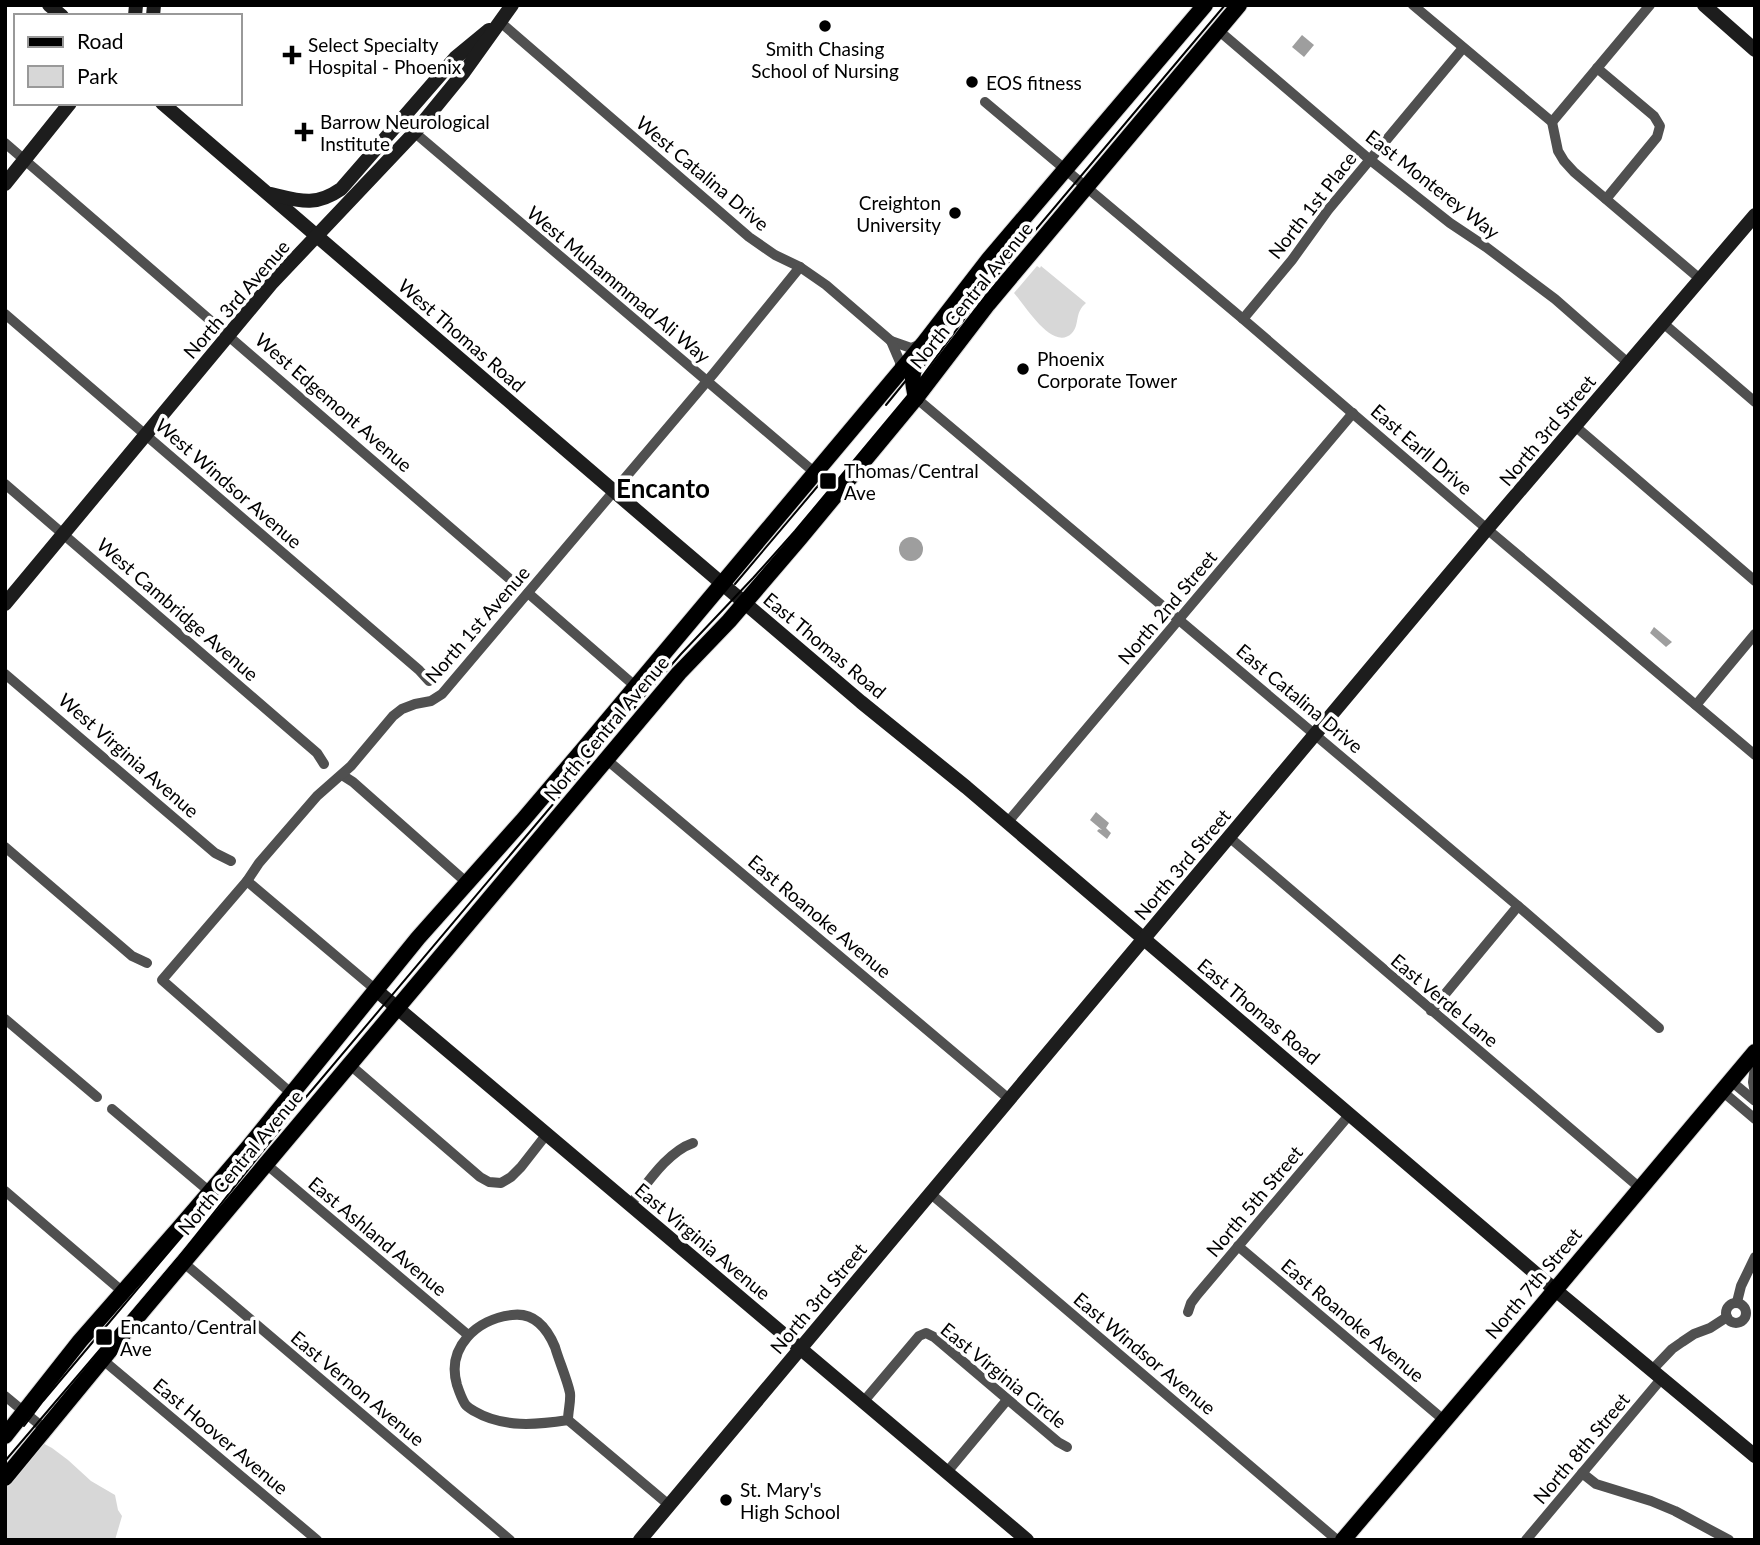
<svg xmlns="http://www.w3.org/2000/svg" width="1760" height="1545" viewBox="0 0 1760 1545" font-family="Lato,sans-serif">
<rect width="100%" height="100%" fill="#fff"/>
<g fill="#d7d7d7">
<path d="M 1037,266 L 1040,268 L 1041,266 L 1086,303 C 1074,313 1080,324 1072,333 C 1053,353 1024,304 1014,293 Z"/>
<polygon points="37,1440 52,1448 68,1460 91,1481 115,1495 118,1510 122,1516 115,1540 112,1538 110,1540 5,1540 5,1478"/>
</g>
<g fill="#9e9e9e">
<polygon points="1302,35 1314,45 1304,57 1292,47"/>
<circle cx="911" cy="549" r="12"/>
<polygon points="1654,627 1672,642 1666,647 1650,633"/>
<polygon points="1096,812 1109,823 1106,828 1111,833 1107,839 1097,831 1099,829 1102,830 1090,820"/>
</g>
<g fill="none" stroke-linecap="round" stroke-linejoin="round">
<g stroke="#dbdbdb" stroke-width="18">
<g id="primary">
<path d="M 916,398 C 912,378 909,371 923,355"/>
<polyline points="5,1436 80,1341 180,1227 246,1150 418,938 523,820 586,746 924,343 989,259 1205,5"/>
<polyline points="5,1478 144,1309 679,673 729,621 800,538 916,398 988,304 1239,5"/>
<polyline points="1343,1540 1529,1321 1755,1052"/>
</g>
</g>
<g stroke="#505050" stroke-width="10">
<polyline points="1413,5 1552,122 1558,151 1564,161 1574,172 1700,279"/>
<polyline points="499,21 749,237 775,255 800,267 826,285 891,341 911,348 922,344"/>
<polyline points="1218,30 1369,159 1450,223 1486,247 1555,299 1628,363"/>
<polyline points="1597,68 1654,116 1660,126 1657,137 1606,199"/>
<polyline points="985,102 1243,319 1487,529 1755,755"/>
<polyline points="401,121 814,472"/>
<polyline points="1552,122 1650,5"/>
<polyline points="5,143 511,580"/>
<polyline points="5,314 419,670 429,681"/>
<polyline points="1243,319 1292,260 1328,210 1463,48"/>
<polyline points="1663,323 1755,402"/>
<polyline points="891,341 900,362 900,372"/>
<polyline points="916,398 1518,906 1659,1028"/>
<polyline points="1575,426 1755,581"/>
<polyline points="5,484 317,753 324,764"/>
<polyline points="528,593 635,686"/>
<polyline points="5,674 215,853 231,861"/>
<polyline points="1696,705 1755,634"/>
<polyline points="607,760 1009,1099"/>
<polyline points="342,775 353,782 466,882"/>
<polyline points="1007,823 1353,413"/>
<polyline points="1229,837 1640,1188"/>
<polyline points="5,847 132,956 147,963"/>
<polyline points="247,881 376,990"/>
<polyline points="1431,1011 1518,906"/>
<polyline points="5,1019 97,1097"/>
<polyline points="349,1064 480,1177 489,1182 501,1183 511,1177 521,1167 546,1135"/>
<polyline points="1755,1066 1753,1082 1755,1093"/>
<polyline points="1731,1081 1755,1101"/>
<polyline points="1722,1091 1755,1119"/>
<polyline points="292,1094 162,980 247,881 259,863 317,796 351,766 393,716 402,709 415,704 431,701 442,694 714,373 800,267"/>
<polyline points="112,1109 210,1192"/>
<polyline points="266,1164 468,1335"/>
<polyline points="5,1191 123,1292"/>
<polyline points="931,1194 1337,1540"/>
<path d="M 630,1205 C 647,1184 667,1152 693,1143"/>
<polyline points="1238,1246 1445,1421"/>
<polyline points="184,1263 510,1540"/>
<polyline points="1737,1302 1741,1286 1755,1257"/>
<circle cx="1736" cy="1313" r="10"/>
<polyline points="1188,1312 1191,1303 1197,1295 1350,1114"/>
<polyline points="103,1360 317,1540"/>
<polyline points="1652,1370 1672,1349 1682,1342 1694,1334 1710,1328 1727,1317"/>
<polyline points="5,1396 46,1430"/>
<polyline points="864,1401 919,1336 926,1333 934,1337 1058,1442 1067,1447"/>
<path d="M 568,1420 C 568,1411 571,1401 570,1393 C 567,1379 559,1361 555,1347 C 547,1328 534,1312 512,1315 C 477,1319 446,1347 457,1385 C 459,1391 462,1399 465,1404 C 467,1407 471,1409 474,1411 C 503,1428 536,1425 568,1420 L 669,1505"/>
<polyline points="947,1472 1007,1400"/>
<polyline points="1582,1473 1596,1484 1651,1501 1675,1511 1729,1540"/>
<polyline points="1526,1540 1662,1378"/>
</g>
<g stroke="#1d1d1d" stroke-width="14">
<polyline points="49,5 62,16"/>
<polyline points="1704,5 1755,50"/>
<polyline points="135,16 136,5"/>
<polyline points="153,16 154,5"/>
<polyline points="162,103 665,535 861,702 966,787 1541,1278 1755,1456"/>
<polyline points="5,184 70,103"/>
<path d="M 271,194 C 300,201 315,207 341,189 L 455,58 L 489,30"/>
<polyline points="5,604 271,284 415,132 464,72 512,5"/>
<polyline points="376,990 1027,1540"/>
<polyline points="640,1540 1487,529 1755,215"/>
</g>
<use href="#primary" stroke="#000" stroke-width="16"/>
<g stroke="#000" stroke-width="2">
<polyline points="886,405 917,367"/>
<polyline points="735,584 828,474"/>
<polyline points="24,1426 43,1401 183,1235"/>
<polyline points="5,1461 178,1258 301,1103 646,694 681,654 753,578 795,531 910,393 990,284 1225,5"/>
</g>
</g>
<g fill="#000" stroke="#fff" stroke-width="2.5">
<circle cx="825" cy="26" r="7"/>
<path d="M288.5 44.5h7v7h7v7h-7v7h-7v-7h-7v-7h7z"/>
<circle cx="972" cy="82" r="7"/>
<path d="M300.5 121.5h7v7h7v7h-7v7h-7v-7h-7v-7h7z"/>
<circle cx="955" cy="213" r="7"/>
<circle cx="1023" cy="369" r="7"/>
<rect x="819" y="472" width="18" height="18" rx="3.5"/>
<rect x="95" y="1328" width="18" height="18" rx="3.5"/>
<circle cx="726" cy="1500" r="7"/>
</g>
<g text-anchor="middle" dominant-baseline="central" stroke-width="7" stroke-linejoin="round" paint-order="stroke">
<g font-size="19" fill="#000" stroke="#fff" text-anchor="start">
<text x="308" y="44">Select Specialty<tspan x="308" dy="22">Hospital - Phoenix</tspan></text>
<text x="825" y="48" text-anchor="middle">Smith Chasing<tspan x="825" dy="22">School of Nursing</tspan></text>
<text x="986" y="82">EOS fitness</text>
<text x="320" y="121">Barrow Neurological<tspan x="320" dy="22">Institute</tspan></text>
<text x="941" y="202" text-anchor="end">Creighton<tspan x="941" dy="22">University</tspan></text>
<text x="1037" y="358">Phoenix<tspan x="1037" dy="22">Corporate Tower</tspan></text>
<text x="844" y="470">Thomas/Central<tspan x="844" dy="22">Ave</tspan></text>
<text x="120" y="1326">Encanto/Central<tspan x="120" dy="22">Ave</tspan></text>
<text x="740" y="1489">St. Mary's<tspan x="740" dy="22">High School</tspan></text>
</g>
<g font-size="19" fill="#000" stroke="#fff">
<text transform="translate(703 173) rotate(40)">West Catalina Drive</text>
<text transform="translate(1433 184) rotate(38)">East Monterey Way</text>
<text transform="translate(1312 205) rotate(-52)">North 1st Place</text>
<text transform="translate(619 284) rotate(40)">West Muhammmad Ali Way</text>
<text transform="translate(971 295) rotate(-51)">North Central Avenue</text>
<text transform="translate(236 299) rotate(-49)">North 3rd Avenue</text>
<text transform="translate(462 335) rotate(41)">West Thomas Road</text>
<text transform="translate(334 402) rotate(41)">West Edgemont Avenue</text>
<text transform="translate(1547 430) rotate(-50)">North 3rd Street</text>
<text transform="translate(1422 449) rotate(41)">East Earll Drive</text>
<text transform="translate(229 483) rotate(41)">West Windsor Avenue</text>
<text transform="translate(1167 607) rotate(-50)">North 2nd Street</text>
<text transform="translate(178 609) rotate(41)">West Cambridge Avenue</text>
<text transform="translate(477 624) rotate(-49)">North 1st Avenue</text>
<text transform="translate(825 645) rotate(40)">East Thomas Road</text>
<text transform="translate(1300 698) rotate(40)">East Catalina Drive</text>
<text transform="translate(606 728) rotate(-50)">North Central Avenue</text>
<text transform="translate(129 755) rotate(41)">West Virginia Avenue</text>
<text transform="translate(1182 864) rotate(-50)">North 3rd Street</text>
<text transform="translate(820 916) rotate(40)">East Roanoke Avenue</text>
<text transform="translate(1445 1000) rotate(40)">East Verde Lane</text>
<text transform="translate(1259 1011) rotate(40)">East Thomas Road</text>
<text transform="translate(240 1162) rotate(-50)">North Central Avenue</text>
<text transform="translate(1254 1201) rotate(-50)">North 5th Street</text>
<text transform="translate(378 1236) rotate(40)">East Ashland Avenue</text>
<text transform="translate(703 1241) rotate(40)">East Virginia Avenue</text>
<text transform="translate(1533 1283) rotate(-50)">North 7th Street</text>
<text transform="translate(818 1298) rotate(-50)">North 3rd Street</text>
<text transform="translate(1353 1320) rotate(40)">East Roanoke Avenue</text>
<text transform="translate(1145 1353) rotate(40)">East Windsor Avenue</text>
<text transform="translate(1004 1375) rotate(39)">East Virginia Circle</text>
<text transform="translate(358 1388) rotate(40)">East Vernon Avenue</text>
<text transform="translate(221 1436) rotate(40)">East Hoover Avenue</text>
<text transform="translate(1581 1448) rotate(-50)">North 8th Street</text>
</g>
<g font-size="26" font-weight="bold" fill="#000" stroke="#fff">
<text x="663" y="488">Encanto</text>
</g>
</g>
<rect width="1760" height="1545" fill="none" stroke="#000000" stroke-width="14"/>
<rect x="14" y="14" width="228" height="91" fill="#ffffff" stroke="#999999" stroke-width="2"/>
<rect x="28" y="37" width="35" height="10" fill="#000000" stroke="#999999" stroke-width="2"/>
<text x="77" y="49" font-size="21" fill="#000000">Road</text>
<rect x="28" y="66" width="35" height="21" fill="#d7d7d7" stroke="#999999" stroke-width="2"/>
<text x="77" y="84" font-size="21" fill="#000000">Park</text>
</svg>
